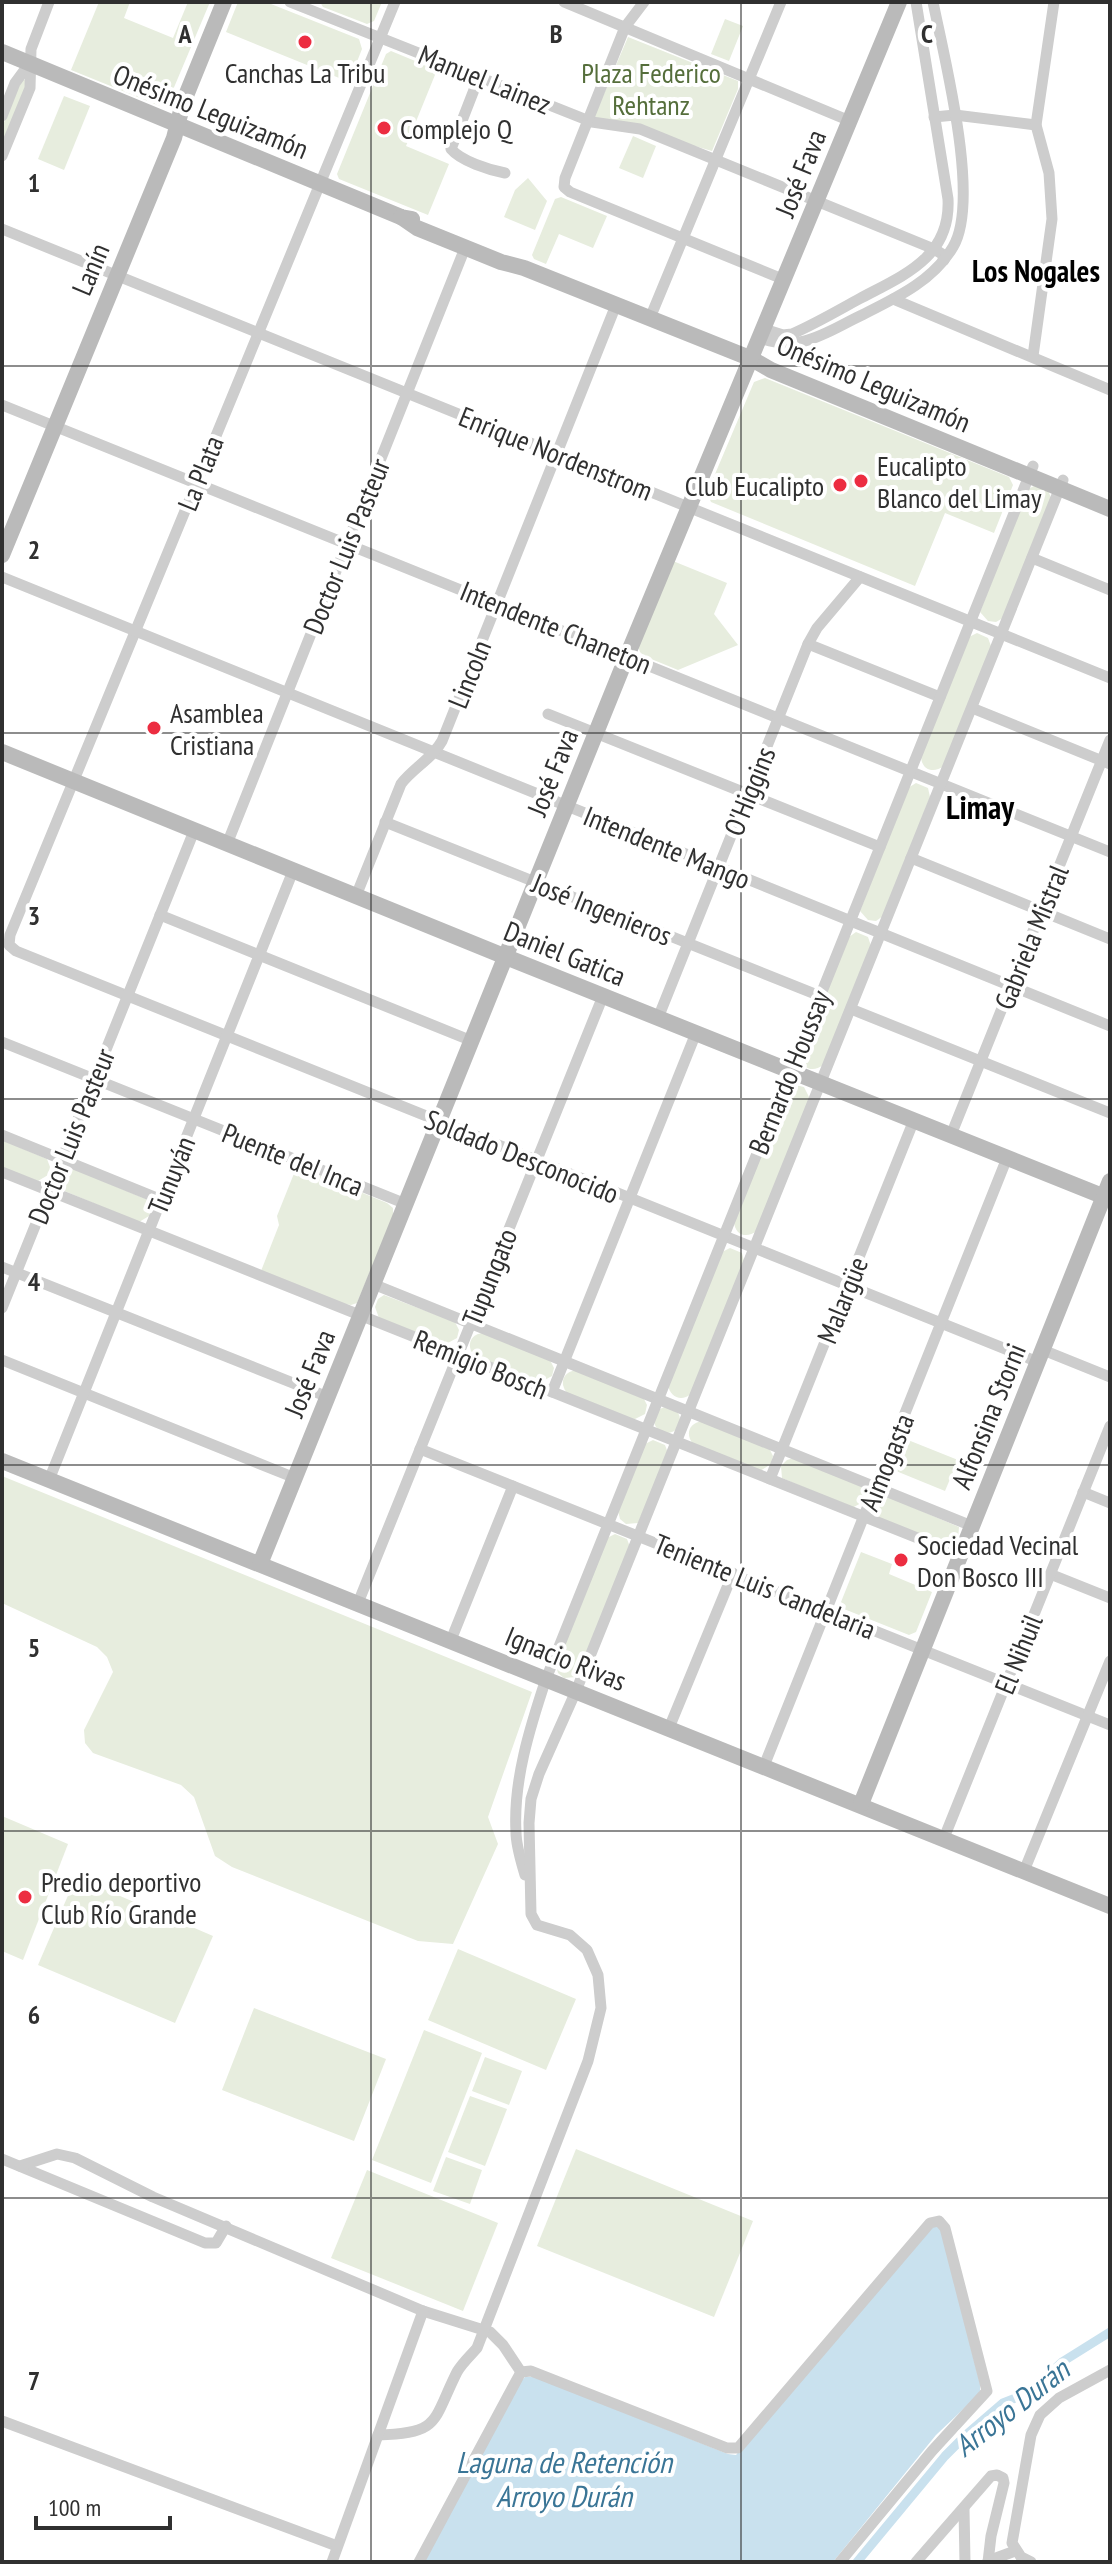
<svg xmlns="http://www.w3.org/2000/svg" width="1112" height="2564" viewBox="0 0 1112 2564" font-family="'PT Sans Narrow',sans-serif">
<rect width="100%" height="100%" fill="#fff"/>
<g fill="#e7edde">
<polygon points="99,2 130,2 124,18 173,38 188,2 210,2 167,104 160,106 71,70"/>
<polygon points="238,2 266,2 359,39 362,49 349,82 226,32"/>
<polygon points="320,2 382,2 374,21 367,24 323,7"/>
<polygon points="725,19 743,26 729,61 711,54"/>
<polygon points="628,37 738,81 738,89 712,151 594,117"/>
<polygon points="391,51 437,70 406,146 449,164 428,215 339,179 337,174 386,54"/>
<polygon points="22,79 28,81 2,146 2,127"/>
<polygon points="64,96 90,106 64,170 38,159"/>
<polygon points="633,136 656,146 643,178 619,168"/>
<polygon points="528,178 547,201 535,230 504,217 515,190"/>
<polygon points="561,197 607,216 593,248 559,234 546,264 534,259 532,255 555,199"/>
<polygon points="765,378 1009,477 1013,485 994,533 945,513 915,586 711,502 707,493 754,382"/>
<polygon points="1036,485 1048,490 1051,498 1003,618 996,622 988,621 980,612 1028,489"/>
<polygon points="673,561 727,583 714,614 738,645 678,670 644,656 640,652 638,646"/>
<path d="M 977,633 L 988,638 L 991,646 L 944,766 C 933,774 922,770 921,757 L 969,637 Z"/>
<polygon points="916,783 928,788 930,797 883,916 876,921 868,920 860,911 908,788"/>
<path d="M 856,932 L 868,937 L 871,946 L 823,1065 C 813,1073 802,1069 800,1056 L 849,937 Z"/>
<path d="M 795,1085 L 804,1087 L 810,1099 L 757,1231 C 746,1239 735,1235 734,1222 L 787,1089 Z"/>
<polygon points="2,1140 47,1159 50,1167 48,1175 38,1181 2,1168"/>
<polygon points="297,1166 387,1203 393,1208 393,1216 357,1303 351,1305 345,1304 261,1271 279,1225 277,1216"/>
<polygon points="74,1169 148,1200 152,1208 149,1216 139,1222 62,1190 59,1183 62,1175"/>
<path d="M 730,1248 L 742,1253 L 744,1261 L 691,1394 C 681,1402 670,1397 668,1385 L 722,1252 Z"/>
<polygon points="384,1295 455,1322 459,1330 457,1338 446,1344 379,1318 375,1307 378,1299"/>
<path d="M 483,1333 L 550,1360 L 554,1368 L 552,1376 L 541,1382 L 474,1356 C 466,1346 470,1334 483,1333 Z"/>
<path d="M 576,1370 L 643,1397 L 647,1405 L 645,1414 L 633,1420 L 567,1393 C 559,1383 563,1372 576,1370 Z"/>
<circle cx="667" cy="1420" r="13"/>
<path d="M 702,1421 L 769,1448 L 773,1456 L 771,1464 L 760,1471 L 693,1444 C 685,1434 689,1423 702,1421 Z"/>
<polygon points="653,1440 665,1445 668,1453 638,1523 626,1524 620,1519 618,1511 645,1444"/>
<polygon points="908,1440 958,1460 945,1491 896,1471"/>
<polygon points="794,1458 861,1485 865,1493 863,1502 852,1508 782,1478 781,1466 787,1460"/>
<polygon points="2,1476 532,1692 488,1817 498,1844 453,1944 418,1941 232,1867 215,1856 194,1797 181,1785 93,1753 85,1743 84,1730 113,1672 107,1657 97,1647 2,1603"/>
<polygon points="886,1496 959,1527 958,1539 947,1545 880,1519 876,1508 879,1501"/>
<polygon points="615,1534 627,1539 630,1547 576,1677 564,1678 558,1673 556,1665 607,1538"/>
<polygon points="861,1552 892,1564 889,1574 932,1592 916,1632 909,1635 844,1609 841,1602"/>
<polygon points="2,1816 68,1844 23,1960 2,1951"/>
<polygon points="76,1877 213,1936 175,2023 38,1965"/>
<polygon points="458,1949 576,1999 546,2070 428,2020"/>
<polygon points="254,2008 386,2059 354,2141 222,2090"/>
<polygon points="424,2030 482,2053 431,2183 372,2160"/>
<polygon points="485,2057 522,2071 509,2105 472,2091"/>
<polygon points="470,2096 507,2109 485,2166 448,2152"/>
<polygon points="576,2149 753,2221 714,2317 537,2246"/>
<polygon points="446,2157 482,2170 470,2204 433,2191"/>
<polygon points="367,2170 498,2223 463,2311 331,2258"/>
</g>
<polygon fill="#c9e1ee" points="933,2225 940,2226 980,2384 980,2391 975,2398 936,2435 833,2562 424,2562 519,2383 525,2377 535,2377 728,2454 736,2455"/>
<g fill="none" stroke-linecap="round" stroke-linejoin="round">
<polyline stroke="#c9e1ee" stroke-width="9" points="857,2562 945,2456 966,2435 1003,2403 1028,2393 1062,2362 1110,2332"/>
<g stroke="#cdcdcd" stroke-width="11">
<polyline points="290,2 592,122 640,129 934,249 942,254 944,260"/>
<polyline points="395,2 10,935 9,945 16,951 1038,1362"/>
<polyline points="564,2 850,121"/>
<polyline points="644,2 625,27 565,178 564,187 570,192 785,280"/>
<path d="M 479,77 L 451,149 C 461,161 489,170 505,173"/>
<polyline points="2,116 15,83 29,64"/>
<polyline points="934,117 955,115 1036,125"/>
<polyline points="2,156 30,88 31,49 49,2"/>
<polyline points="2,229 1110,678"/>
<polyline points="893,299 1110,390"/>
<polyline points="650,318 781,2"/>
<path d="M 764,329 L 783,335 L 792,334 C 815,324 837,311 859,299 C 902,276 951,258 948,199 L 916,2"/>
<path d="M 760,338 C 801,353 826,332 862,315 C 896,298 933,281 953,247 C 981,200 944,57 933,2"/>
<polyline points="1033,356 1052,219 1049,173 1036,125 1054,2"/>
<polyline points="2,405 1110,852"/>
<polyline points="1032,558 1110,590"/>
<polyline points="2,577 1110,1026"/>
<polyline points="808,644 940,697"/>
<polyline points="972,708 1110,764"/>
<polyline points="548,714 880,847"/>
<polyline points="385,822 820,996"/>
<polyline points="227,844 465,248"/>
<polyline points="911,858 1110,939"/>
<path d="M 356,896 L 401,784 C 413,768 432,759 442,741 L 616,305"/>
<polyline points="160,915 472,1041"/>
<polyline points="851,1009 1110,1113"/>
<polyline points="658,1018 808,644 817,628 860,577"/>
<polyline points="2,1042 406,1204"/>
<polyline points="2,1135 162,1200"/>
<polyline points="951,1135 1110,740"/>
<polyline points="2,1172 960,1555"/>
<polyline points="2,1267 328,1397"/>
<polyline points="373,1284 972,1526"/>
<polyline points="2,1308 194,831"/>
<polyline points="1043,1350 1110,1377"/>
<polyline points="2,1360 295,1478"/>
<polyline points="552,1392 696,1033"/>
<polyline points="420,1449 1110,1725"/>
<polyline points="770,1479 914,1120"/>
<polyline points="49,1480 293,871"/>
<polyline points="1083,1492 1110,1503"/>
<polyline points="1050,1574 1110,1598"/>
<polyline points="358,1603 603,996"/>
<polyline points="451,1640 513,1486"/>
<polyline points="669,1728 733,1573"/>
<polyline points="764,1766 1007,1158"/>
<polyline points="944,1838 1110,1426"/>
<polyline points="1024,1871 1110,1661"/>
<path d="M 525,1875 C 521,1861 516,1846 516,1832 C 513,1781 530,1727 546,1679 L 1033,466"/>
<polyline points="2,2159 205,2243 216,2243 226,2226"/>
<polyline points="20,2166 57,2154 75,2158 153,2197 423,2311 490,2332 503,2345 521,2372"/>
<polyline points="2,2421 337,2546"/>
<path d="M 378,2435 C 441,2433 432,2422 457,2372 C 462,2363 471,2355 477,2348 L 588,2061 L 601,2008 L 598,1975 L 587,1950 L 570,1935 L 537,1925 L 531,1914 L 529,1823 L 531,1799 L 539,1774 L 576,1691 L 1063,480"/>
<polyline points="964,2509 965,2562"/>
<polyline points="988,2561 1015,2551"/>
<polyline points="332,2562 423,2311"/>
<polyline points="419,2562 521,2372 531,2371 727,2448 738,2448 930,2223 939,2221 945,2228 987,2391 932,2451 840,2562"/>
<polyline points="916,2562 991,2476 997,2475 1003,2478 1004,2483 991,2536 988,2562"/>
<polyline points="1031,2562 1021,2557 1012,2543 1031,2435 1040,2415 1059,2398 1110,2370"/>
</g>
<g stroke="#bababa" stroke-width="16">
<polyline points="2,52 401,217 412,219"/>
<polyline points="401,217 417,228 501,262 524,268 752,359 771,370 1110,509"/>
<polyline points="2,555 174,138 183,103 224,2"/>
<polyline points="2,752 506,957 1110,1199"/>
<polyline points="2,1461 1110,1906"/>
<polyline points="260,1564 627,656 899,2"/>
<polyline points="861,1804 1110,1181"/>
</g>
</g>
<path fill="none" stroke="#303030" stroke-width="2" stroke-opacity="0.55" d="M 371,2 L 371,2562M 741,2 L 741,2562M 2,366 L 1110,366M 2,733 L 1110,733M 2,1099 L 1110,1099M 2,1465 L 1110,1465M 2,1831 L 1110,1831M 2,2198 L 1110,2198"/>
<g fill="#ec2d41" stroke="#fff" stroke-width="3">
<circle cx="305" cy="42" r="8"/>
<circle cx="384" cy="128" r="8"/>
<circle cx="861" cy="481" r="8"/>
<circle cx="840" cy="485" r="8"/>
<circle cx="154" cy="728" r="8"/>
<circle cx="901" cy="1560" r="8"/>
<circle cx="25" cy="1897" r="8"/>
</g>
<g text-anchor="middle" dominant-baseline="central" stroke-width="8" stroke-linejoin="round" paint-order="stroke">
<g font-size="28" fill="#303030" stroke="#fff" text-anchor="start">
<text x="305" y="72" text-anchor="middle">Canchas La Tribu</text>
<text x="400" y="128">Complejo Q</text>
<text x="877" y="465">Eucalipto<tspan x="877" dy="32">Blanco del Limay</tspan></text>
<text x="824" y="485" text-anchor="end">Club Eucalipto</text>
<text x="170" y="712">Asamblea<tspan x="170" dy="32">Cristiana</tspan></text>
<text x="917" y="1544">Sociedad Vecinal<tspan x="917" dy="32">Don Bosco III</tspan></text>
<text x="41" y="1881">Predio deportivo<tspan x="41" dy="32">Club Río Grande</tspan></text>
</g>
<g font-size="28" fill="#556e3b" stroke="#fff">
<text x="651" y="72">Plaza Federico<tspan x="651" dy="32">Rehtanz</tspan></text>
</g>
<g font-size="28" fill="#303030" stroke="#fff">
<text transform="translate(485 79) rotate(22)">Manuel Lainez</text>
<text transform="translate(211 111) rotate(22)">Onésimo Leguizamón</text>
<text transform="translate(800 173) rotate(-68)">José Fava</text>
<text transform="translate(90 269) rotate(-67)">Lanín</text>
<text transform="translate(874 383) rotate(23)">Onésimo Leguizamón</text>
<text transform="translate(556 453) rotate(22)">Enrique Nordenstrom</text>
<text transform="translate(200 473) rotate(-68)">La Plata</text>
<text transform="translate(346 546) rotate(-68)">Doctor Luis Pasteur</text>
<text transform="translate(556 627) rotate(22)">Intendente Chaneton</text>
<text transform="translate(469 674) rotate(-68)">Lincoln</text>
<text transform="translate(552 772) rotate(-68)">José Fava</text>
<text transform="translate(749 791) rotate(-68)">O'Higgins</text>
<text transform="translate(667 847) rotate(22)">Intendente Mango</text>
<text transform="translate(602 909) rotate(22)">José Ingenieros</text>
<text transform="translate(1031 937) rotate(-68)">Gabriela Mistral</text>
<text transform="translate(565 953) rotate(22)">Daniel Gatica</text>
<text transform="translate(789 1072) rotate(-68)">Bernardo Houssay</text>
<text transform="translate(71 1136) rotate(-68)">Doctor Luis Pasteur</text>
<text transform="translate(522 1156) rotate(22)">Soldado Desconocido</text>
<text transform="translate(293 1159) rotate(22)">Puente del Inca</text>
<text transform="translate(171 1175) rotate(-68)">Tunuyán</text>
<text transform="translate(489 1277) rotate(-68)">Tupungato</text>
<text transform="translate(842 1300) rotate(-68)">Malargüe</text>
<text transform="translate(481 1364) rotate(22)">Remigio Bosch</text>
<text transform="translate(309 1373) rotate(-68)">José Fava</text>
<text transform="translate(988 1416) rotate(-68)">Alfonsina Storni</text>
<text transform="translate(886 1462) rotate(-68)">Aimogasta</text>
<text transform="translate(765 1586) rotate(22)">Teniente Luis Candelaria</text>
<text transform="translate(1018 1654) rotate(-68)">El Nihuil</text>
<text transform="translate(566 1658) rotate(22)">Ignacio Rivas</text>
</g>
<g font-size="30" font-weight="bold" fill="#000" stroke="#fff">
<text x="1036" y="270">Los Nogales</text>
</g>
<g font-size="30" font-style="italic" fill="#3a7596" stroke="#fff">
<text transform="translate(1011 2407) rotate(-38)">Arroyo Durán</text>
<text x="564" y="2461">Laguna de Retención<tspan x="564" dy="34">Arroyo Durán</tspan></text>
</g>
<g font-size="32" font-weight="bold" fill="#000" stroke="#fff">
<text x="980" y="807">Limay</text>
</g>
</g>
<g font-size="26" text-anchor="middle" font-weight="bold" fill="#303030" stroke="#fff" stroke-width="8" stroke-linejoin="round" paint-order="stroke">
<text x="185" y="43">A</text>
<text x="556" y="43">B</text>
<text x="927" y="43">C</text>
<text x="34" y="192">1</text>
<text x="34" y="559">2</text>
<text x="34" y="925">3</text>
<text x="34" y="1291">4</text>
<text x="34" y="1657">5</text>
<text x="34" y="2024">6</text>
<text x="34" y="2390">7</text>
</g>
<rect width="1112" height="2564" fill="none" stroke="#303030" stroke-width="8"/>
<path d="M36 2516v12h134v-12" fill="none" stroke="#303030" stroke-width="4"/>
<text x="48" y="2516" font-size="24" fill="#303030" stroke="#ffffff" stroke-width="6" paint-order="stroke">100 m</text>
</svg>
